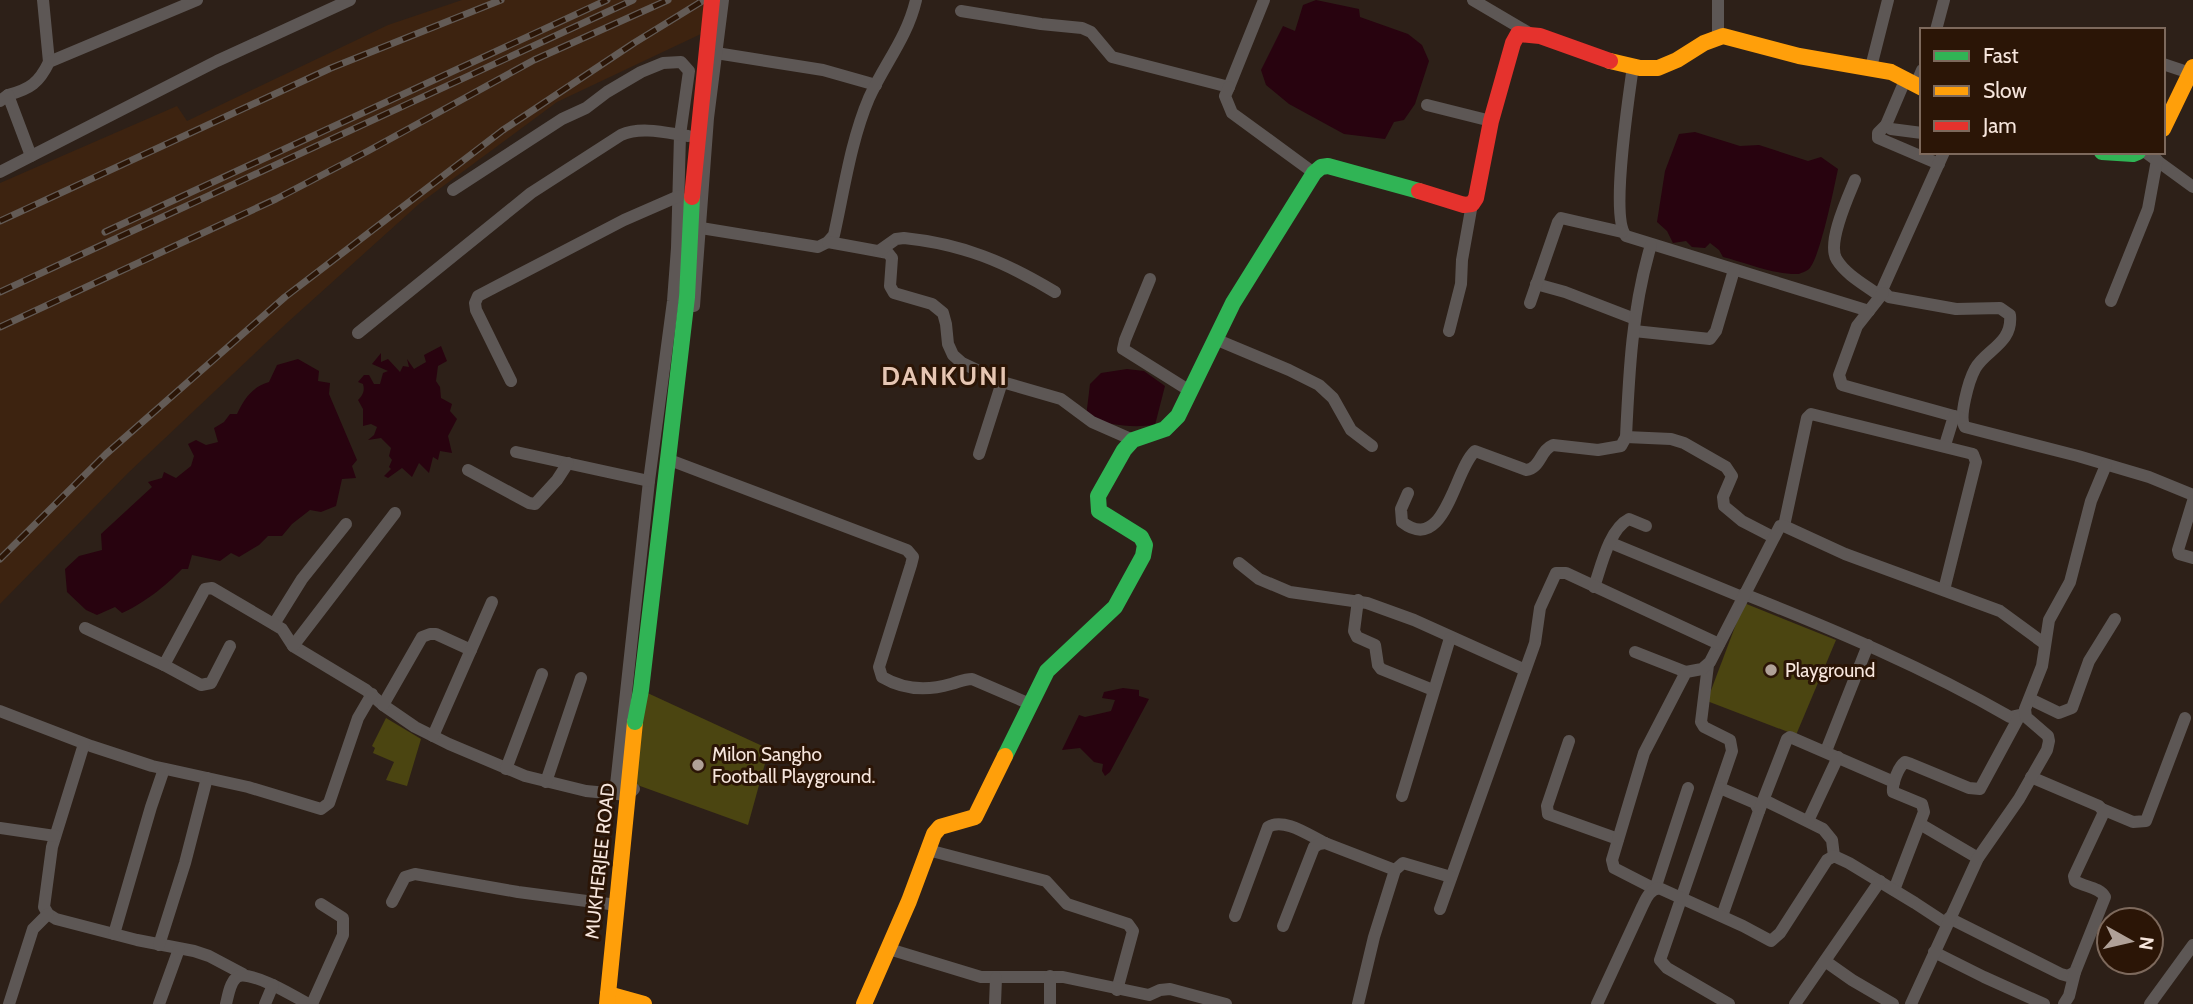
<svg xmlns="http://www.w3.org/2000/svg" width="2193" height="1004" viewBox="0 0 2193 1004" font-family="Cabin,sans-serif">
<rect width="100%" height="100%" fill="#2d2018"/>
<polygon fill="#3d2310" points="462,0 703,0 703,33 557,102 419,204 288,322 128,473 0,604 0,183 177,106 187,121 388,25"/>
<g fill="#4b4511">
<polygon points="1744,603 1836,640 1796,735 1707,701"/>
<polygon points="641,690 769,749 748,825 629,782"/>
<polygon points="386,718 421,739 407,786 386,780 394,762 373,753 375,748 372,746"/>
</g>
<g fill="#28030f">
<polygon points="1316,0 1359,9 1360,17 1408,34 1422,45 1429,61 1415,104 1404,120 1394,122 1385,139 1344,134 1289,104 1266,85 1261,70 1283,26 1295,31 1303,5"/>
<path d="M 1695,132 L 1740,146 L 1759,145 L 1808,161 L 1821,157 L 1838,169 C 1834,188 1820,258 1809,269 C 1807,271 1801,273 1799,274 C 1774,275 1747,263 1723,257 L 1719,250 L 1710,243 L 1705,248 L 1692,247 L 1686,241 L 1673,243 L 1667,231 L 1657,222 L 1665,171 L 1679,134 Z"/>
<path d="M 441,346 L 447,361 L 438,366 L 436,381 L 440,387 L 441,398 L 452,404 L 450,411 L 457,419 L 448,436 L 452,453 L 440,451 L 438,460 L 433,457 L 429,473 L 419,463 L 412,477 L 402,468 L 388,478 L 384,476 L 391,469 L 389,467 L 392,460 L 389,456 L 391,448 L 381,438 L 368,440 L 374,435 L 377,427 L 371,424 L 363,426 L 363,409 L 358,400 C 363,395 365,391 363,384 L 358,382 L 364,375 L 369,375 L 374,384 L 380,384 L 383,373 L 388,371 L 372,364 L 381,353 L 381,362 L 388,359 L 400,372 L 403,366 L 409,367 L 407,359 L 414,369 L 426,362 L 424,355 Z"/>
<path d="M 298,359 L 319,371 L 318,381 L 330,383 L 329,394 L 357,460 L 352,466 L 356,478 L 342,479 L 336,506 L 321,512 L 310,510 L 292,524 L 282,536 L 268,536 L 259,545 L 239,557 L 231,553 L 220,561 L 192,555 L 188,569 L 182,569 C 167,585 143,604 122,613 L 115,607 L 97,615 L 86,610 L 67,592 L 65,569 L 79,556 L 102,550 L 101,534 L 152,487 L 148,482 L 162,478 L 164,472 L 176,478 L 191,466 L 194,456 L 188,444 L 196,440 L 206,445 L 218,442 L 214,428 L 224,422 L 230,414 L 237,414 C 244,399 252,387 269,382 L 277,365 Z"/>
<path d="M 1127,369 L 1144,371 L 1165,386 L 1155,425 C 1130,428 1109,425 1086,417 L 1090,384 L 1101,373 Z"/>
<polygon points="1123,688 1139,690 1139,696 1149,699 1110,772 1105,776 1102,771 1103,764 1094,762 1080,748 1062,750 1079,715 1085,717 1111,711 1115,700 1102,698 1104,692"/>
</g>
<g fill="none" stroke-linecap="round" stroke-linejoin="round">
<g stroke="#5d5755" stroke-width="12">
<polyline points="43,0 49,62"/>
<polyline points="1473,0 1529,33"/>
<polyline points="1718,0 1718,36"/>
<polyline points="961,11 1041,24 1082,28 1091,32 1112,57 1229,87 1264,0"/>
<polyline points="1936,30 1944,0"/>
<polyline points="716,53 823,70 876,85"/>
<polyline points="2163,64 2190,73"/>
<path d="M 1633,66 C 1629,95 1610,218 1626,236 L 1869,311"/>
<polyline points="1871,67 1888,0"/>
<polyline points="1906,78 1886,125 1891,129 1922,133"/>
<polyline points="1916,84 1922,70"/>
<polyline points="1229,87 1225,96 1232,113 1314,173"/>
<path d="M 8,95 C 30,89 39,83 49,62 L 197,0"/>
<polyline points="0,101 8,95 31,156"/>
<polyline points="1427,105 1491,121"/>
<polyline points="1886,125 1878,133 1878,138 1939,164"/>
<path d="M 1944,152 L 1882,290 L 1889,297 L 1956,309 L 2000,308 L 2010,315 C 2013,344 1985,350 1975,369 C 1969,380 1958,418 1965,427 L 2078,456 L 2149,477 L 2193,495"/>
<polyline points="2145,152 2193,187"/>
<polyline points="0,172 217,61 350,0"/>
<path d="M 1855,180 C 1848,197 1826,244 1837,260 C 1846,275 1867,286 1880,296"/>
<polyline points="453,190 562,119 586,108 607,92 641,72 663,63 681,62 689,71 680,135 677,248 673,301 649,481 615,794"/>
<path d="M 701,228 L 818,247 L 828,242 L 834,235 C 844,190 851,140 869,98 C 885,63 907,38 916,0"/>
<polyline points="828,242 888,253 892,258 890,286 894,293 932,304 943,313 946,324 948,344 953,355 962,363 1002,382 1061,399 1092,422 1133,440"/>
<path d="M 879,251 L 896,239 L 904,238 C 963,244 1005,262 1055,292"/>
<polyline points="1150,279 1125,340 1123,349 1190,391"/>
<polyline points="1536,284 1565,292 1635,319"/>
<polyline points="1883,293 1857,326 1839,375 1842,385 1961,418"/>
<polyline points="2111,301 2148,209 2157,160"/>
<polyline points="1530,303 1558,222 1561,218 1622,232"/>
<polyline points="694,306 708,118 723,0"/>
<polyline points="1449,331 1461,284 1462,260 1472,204"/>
<polyline points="1634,331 1710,339 1716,331 1734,270"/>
<path d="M 358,333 L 531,193 L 621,135 C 641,126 667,133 688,136"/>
<polyline points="1215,339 1289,370 1319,385 1333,398 1351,430 1372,446"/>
<polyline points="511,381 476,310 475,303 478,296 624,220 679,196"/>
<polyline points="1626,437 1671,439 1684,443 1726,467 1732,476 1723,497 1724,506 1742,521 1773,537"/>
<polyline points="1945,445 1954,416"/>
<polyline points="516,452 649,481"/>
<polyline points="979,454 1002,382"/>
<path d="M 675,462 L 907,550 L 913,557 L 911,565 L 879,667 L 882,677 C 904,690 927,691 951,684 C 959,682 964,679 972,679 L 1030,704"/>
<polyline points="468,470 529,503 535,504 557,480 568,463"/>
<path d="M 1408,493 L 1401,509 L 1402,522 C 1445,555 1454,470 1475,451 L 1526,470 C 1541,468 1540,450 1553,445 L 1598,450 L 1621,446 L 1626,437 C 1629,372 1632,308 1651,245"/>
<polyline points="2193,501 2178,550 2179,554 2193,558"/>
<polyline points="1784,526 1807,418 1811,414 1973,454 1976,462 1944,590"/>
<polyline points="1611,543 1742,597"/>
<polyline points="1239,563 1259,579 1290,592 1367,603 1414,620 1525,670"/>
<path d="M 1594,587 C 1601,567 1609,529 1629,519 L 1646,526"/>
<path d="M 1744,594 C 1835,630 1925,668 2010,717 L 2024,714"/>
<polyline points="1358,600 1354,631 1357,637 1375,645 1378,665 1381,669 1433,690"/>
<polyline points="274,624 302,579 346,524"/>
<polyline points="85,628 164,665 205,589 212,588 282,629 293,646 366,690 383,705 415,727 449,744 525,776 586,791 628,795 634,789"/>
<polyline points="293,646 395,513"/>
<polyline points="1635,652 1686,672"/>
<polyline points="164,665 201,685 211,683 230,646"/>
<polyline points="1708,665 1701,722 1704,727 1730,740 1732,751 1660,960 1667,968 1729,1004"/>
<polyline points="2030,699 2059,713 2072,708 2089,661 2115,619"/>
<polyline points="383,705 422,637 430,634 436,634 471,650"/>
<polyline points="0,711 91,746 152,766 248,787 321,809 329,803 358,718 372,694"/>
<polyline points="433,736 492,602"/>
<polyline points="1569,741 1547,806 1548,814 1618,839"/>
<polyline points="84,744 52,847 44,907 48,914 56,919 137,940 194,951 209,956 243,974"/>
<polyline points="1826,751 1868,645"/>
<polyline points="506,769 542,674"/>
<polyline points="546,782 581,678"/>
<polyline points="1688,788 1655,889 1614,868 1612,860 1644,753 1686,672 1702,669 1710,662 1780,526 1784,526 1845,554 2000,611 2045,644"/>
<polyline points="1720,788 1755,803 1759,811 1722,916"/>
<polyline points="1402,796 1450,638"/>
<polyline points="1764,800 1823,829 1832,840 1834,856"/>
<polyline points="2102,809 2133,822 2146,821 2185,718"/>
<polyline points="1759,811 1787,739 1790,737 1894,782"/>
<polyline points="1808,821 1838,757"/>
<polyline points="1920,824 1978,858"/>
<polyline points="0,828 55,836"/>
<polyline points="928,850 1046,881 1067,904 1128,924 1133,931 1117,990"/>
<path d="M 1894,890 L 1924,812 L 1922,804 L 1893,792 C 1892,784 1898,767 1905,762 L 1911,764 L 1969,788 L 1980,789 L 2019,717"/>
<polyline points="392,902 405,877 415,874 518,892 617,905"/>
<polyline points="1440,909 1535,643 1540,608 1556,573 1566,573 1719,644"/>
<path d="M 1235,916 L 1268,827 C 1284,817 1310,836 1325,843"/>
<path d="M 1949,918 L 2061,974 L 2068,976 L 2075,972 L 2105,897 C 2100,887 2084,887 2075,881 L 2074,876 L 2104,812 L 2099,806 L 2031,777"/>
<polyline points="1283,926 1314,847 1319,844 1325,843 1395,870"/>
<polyline points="114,934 151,807 164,769"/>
<polyline points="159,945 185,863 207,778"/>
<polyline points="889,949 981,977 1063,977 1149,995 1160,990 1170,989 1226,1004"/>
<polyline points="1934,952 1984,977 2044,1004"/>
<polyline points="1825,961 1852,980 1893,1004"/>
<polyline points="9,1004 33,929 48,914"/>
<polyline points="159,1004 179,949"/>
<path d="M 226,1004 C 228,996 230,983 236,978 C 246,967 296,997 308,1004"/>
<polyline points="265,1004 273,985"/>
<polyline points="312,1004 343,935 343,918 321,904"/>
<polyline points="995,1004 996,978"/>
<polyline points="1050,1004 1050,976"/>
<polyline points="1358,1004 1374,937 1395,870 1403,863 1451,877"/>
<path d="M 1597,1004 L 1642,907 C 1646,899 1649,890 1659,888 L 1743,926 L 1771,941 L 1780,933 L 1827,860 L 1834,856 L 1849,863 L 1915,903 L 1947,924"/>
<polyline points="1795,1004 1880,881"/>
<polyline points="1911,1004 1978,858 2019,799 2047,750 2049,741 2048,736 2026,717 2025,709 2042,666 2049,620 2070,582 2091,501 2106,465"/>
<polyline points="2064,1004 2069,996 2075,972"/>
<polyline points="2150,1004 2193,945"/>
</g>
<g stroke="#30b455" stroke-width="16">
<polyline points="2102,152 2133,154 2138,152"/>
<polyline points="1005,756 1047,671 1115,607 1143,556 1145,545 1141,537 1099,511 1098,496 1124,450 1133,440 1165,429 1178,416 1233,303 1314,173 1321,167 1328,166 1419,191"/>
</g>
<g stroke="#ff9f0a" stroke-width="16">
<polyline points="1610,61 1640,68 1658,68 1677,60 1704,43 1723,36 1799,56 1891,72 1922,88"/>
<polyline points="2163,129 2193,67"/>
<polyline points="608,994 644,1004"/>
<polyline points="607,1004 635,722"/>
<polyline points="864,1004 909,901 934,834 940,827 975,817 1005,756"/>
</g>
<polyline stroke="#e5322d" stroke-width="16" points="1419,191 1464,205 1472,204 1476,198 1491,121 1513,43 1518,34 1540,36 1610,61"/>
<g stroke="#635b56" stroke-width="7">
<g id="rail">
<polyline points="0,221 331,68 501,0"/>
<polyline points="105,232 607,0"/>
<polyline points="0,292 633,0"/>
<polyline points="0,327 276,199 368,151 534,60 668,0"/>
<polyline points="0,559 106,454 285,297 503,130 634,43 704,0"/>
</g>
</g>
<use href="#rail" stroke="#2b1506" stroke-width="4.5" stroke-dasharray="13" stroke-linecap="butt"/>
<polyline stroke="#30b455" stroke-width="16" points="635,722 641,690 687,297 692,197"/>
<polyline stroke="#e5322d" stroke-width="16" points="692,197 712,0"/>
</g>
<g fill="#b0a198" stroke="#2b1506" stroke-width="2.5">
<circle cx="1771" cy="670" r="7"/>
<circle cx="698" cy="765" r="7"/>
</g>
<g text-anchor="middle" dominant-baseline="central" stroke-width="6" stroke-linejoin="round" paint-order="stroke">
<g font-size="19" fill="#f7e6dd" stroke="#2b1506" text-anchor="start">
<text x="1785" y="670">Playground</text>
<text x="712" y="754">Milon Sangho<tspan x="712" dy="22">Football Playground.</tspan></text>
</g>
<g font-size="19" fill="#f7e6dd" stroke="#2b1506">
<text transform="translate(600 861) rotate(-84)">MUKHERJEE ROAD</text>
</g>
<g font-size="26" font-weight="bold" letter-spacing="2" fill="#e6c6b3" stroke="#2b1506">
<text x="945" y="376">DANKUNI</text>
</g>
</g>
<rect x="1920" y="28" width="245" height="126" fill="#2b1506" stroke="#7d695c" stroke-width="2"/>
<rect x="1934" y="51" width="35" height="10" fill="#30b455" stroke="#7d695c" stroke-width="2"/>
<text x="1983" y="63" font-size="21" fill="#f7e6dd">Fast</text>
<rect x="1934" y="86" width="35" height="10" fill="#ff9f0a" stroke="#7d695c" stroke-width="2"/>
<text x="1983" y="98" font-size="21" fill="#f7e6dd">Slow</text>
<rect x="1934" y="121" width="35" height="10" fill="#e5322d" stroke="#7d695c" stroke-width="2"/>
<text x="1983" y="133" font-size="21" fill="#f7e6dd">Jam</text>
<g transform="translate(2130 941) rotate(98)"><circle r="33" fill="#2b1506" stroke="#7d695c" stroke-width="2"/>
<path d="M0-5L12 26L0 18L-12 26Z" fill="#b0a198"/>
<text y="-10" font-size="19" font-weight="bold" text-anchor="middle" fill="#f7e6dd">N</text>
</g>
</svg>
